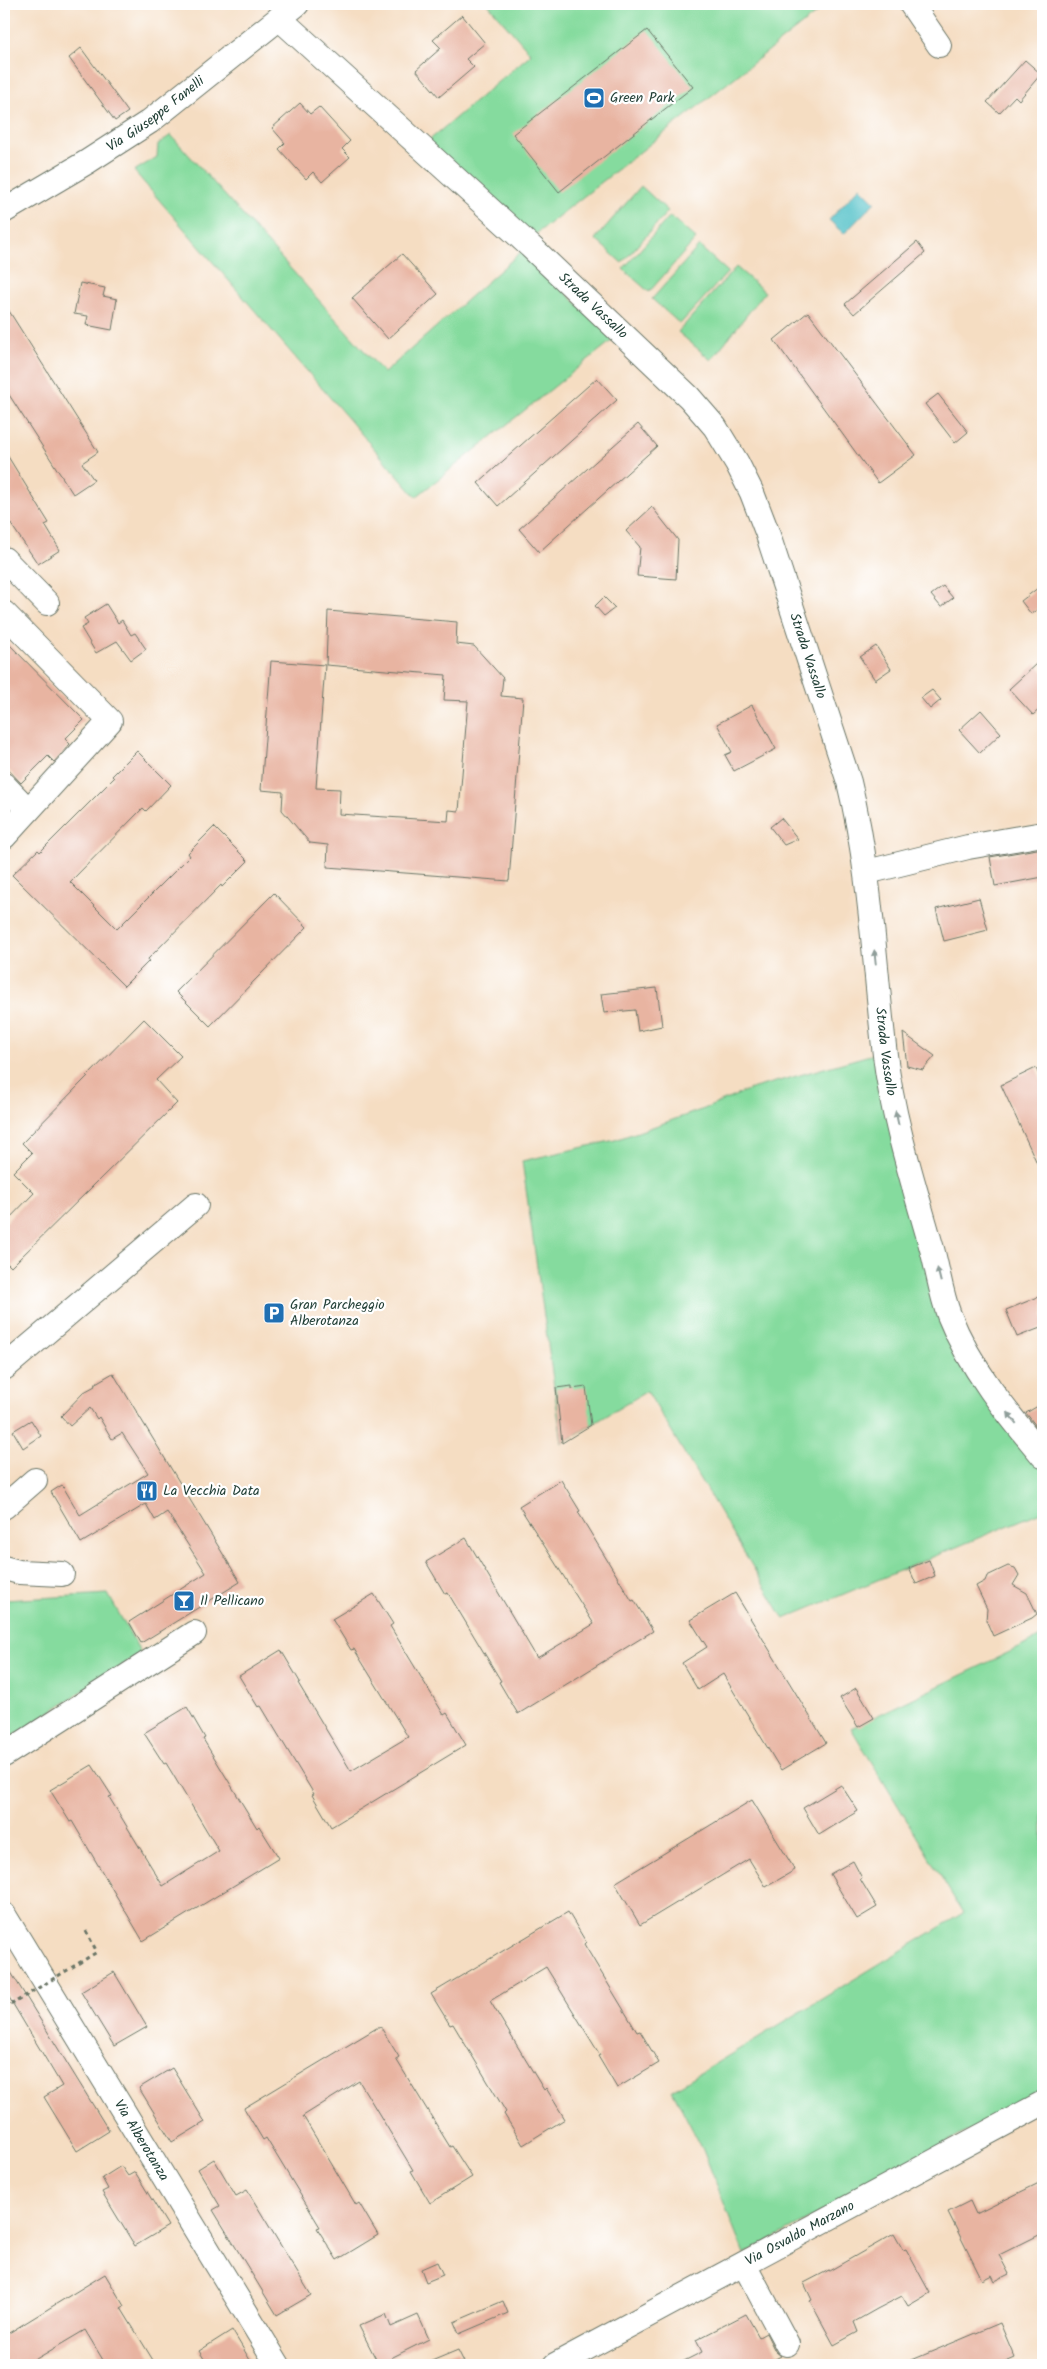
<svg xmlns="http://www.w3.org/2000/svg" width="1047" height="2369" viewBox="0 0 1047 2369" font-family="Kalam,sans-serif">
<rect width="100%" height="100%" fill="#fff"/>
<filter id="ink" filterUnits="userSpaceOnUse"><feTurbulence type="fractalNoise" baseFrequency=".02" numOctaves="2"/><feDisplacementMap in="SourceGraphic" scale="10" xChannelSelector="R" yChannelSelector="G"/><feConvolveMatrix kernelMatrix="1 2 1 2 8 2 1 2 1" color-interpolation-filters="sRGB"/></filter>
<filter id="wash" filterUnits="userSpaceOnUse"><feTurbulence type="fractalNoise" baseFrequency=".0096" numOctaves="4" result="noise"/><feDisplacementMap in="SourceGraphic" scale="20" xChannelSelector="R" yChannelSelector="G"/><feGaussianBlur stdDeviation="1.12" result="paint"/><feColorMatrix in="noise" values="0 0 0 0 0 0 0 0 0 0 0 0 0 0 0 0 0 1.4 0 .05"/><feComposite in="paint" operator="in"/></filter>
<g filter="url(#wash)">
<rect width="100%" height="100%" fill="#f5ddc2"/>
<g fill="#85db9e" stroke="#528c69">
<polygon points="488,4 828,4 532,237 427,142 531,54"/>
<polygon points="171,135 384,373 522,251 614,339 416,497 134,171 157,157 158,144"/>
<polygon points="641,186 668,211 622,263 595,239"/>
<polygon points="670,216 696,239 649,292 623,269"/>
<polygon points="699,246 728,272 680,324 652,299"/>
<polygon points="736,267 765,292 711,360 678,332"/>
<polygon points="877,1053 928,1260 1016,1434 1043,1468 1043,1511 784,1619 647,1391 562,1443 522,1161 615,1140 704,1109 751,1089"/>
<polygon points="108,1594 141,1653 4,1742 4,1600"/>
<polygon points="1041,1637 1043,1642 1043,2089 859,2192 744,2254 703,2150 672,2090 963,1913 851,1728"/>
</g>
<polygon fill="#53c1c8" stroke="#397f7e" points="860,187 875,202 844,234 829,220"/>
<g id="blocks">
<g fill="#e8b4a1">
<polygon points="462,15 485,43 466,59 474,67 439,97 416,70 441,48 433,40"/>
<polygon points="647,30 693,87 559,192 513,134"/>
<polygon points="81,48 128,112 115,121 69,58"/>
<polygon points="1025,60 1041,74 1019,100 1015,96 999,113 987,102"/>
<polygon points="300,103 310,114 319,107 350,141 342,149 350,157 322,182 313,172 306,179 279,149 285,143 272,128"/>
<polygon points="917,242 925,253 854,314 845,304"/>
<polygon points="402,254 438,294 388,339 352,298"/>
<polygon points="80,283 105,288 103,296 117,299 112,330 86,325 88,316 74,314"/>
<polygon points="4,303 98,452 82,463 94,480 73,494 4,387"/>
<polygon points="808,312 916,455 878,483 774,340"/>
<polygon points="597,378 617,400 498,506 478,483"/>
<polygon points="938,394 968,432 955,443 925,404"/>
<polygon points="638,424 657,446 539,552 519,529"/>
<polygon points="4,450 49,523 45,525 60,550 38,564 4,514"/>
<polygon points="652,507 678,540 676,579 637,576 640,547 626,531"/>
<polygon points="1043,584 1043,605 1031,614 1021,601"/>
<polygon points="943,586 953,598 941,607 931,595"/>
<polygon points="604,597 615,608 604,616 595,606"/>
<polygon points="106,604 118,623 122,620 131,635 135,633 146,649 131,660 117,641 96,653 81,628 88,624 84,618"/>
<polygon points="328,611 457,622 456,644 474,646 503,678 501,696 523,698 509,881 327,867 328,845 310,843 282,810 283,792 261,790 271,661 325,665 316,788 340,789 339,814 448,821 449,810 459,811 468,701 444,700 446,675 326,665"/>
<polygon points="4,639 84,720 65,739 70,744 54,762 48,756 21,783 4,765"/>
<polygon points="876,646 891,669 875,680 860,657"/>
<polygon points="1036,664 1043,672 1043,706 1033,715 1009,689"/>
<polygon points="932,690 941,700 930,709 921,698"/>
<polygon points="752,705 776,749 734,771 725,755 732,752 717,724"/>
<polygon points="981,710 1001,733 980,753 959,730"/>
<polygon points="137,751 171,785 146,811 143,808 70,882 117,929 190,856 188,853 214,827 248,861 222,887 221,885 148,959 149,961 124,986 12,875 38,850 40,852 114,778 112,776"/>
<polygon points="781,818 798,839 784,845 770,827"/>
<polygon points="1043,848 1043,877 995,886 990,857"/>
<polygon points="274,893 307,927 210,1026 176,992"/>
<polygon points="979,898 988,930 944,941 936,909"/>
<polygon points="657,988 662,1026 638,1031 635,1010 604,1013 601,994"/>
<polygon points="144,1019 181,1056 156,1080 177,1103 11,1267 4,1260 4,1224 34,1193 13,1172 32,1153 22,1143"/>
<polygon points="903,1033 935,1056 923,1070 907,1066"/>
<polygon points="1036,1068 1043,1084 1043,1176 1001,1085"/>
<polygon points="1043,1295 1043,1327 1017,1337 1006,1310"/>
<polygon points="113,1373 240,1582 141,1643 129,1622 206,1573 167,1512 155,1520 146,1504 81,1543 51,1492 62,1485 80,1515 148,1473 122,1433 112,1439 99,1417 97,1419 90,1408 70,1426 61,1416 84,1392 95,1386 94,1384"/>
<polygon points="572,1386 572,1389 586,1387 591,1425 562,1443 556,1388"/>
<polygon points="1043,1403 1043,1435 1026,1413"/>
<polygon points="31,1420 41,1436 23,1448 13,1431"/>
<polygon points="561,1480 580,1511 578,1512 632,1601 634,1600 653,1631 518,1714 499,1682 501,1681 448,1593 445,1594 426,1562 466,1538 537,1658 594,1624 519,1506"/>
<polygon points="929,1560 935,1576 916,1584 909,1568"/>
<polygon points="1008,1566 1015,1568 1019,1575 1013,1585 1027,1593 1037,1614 1032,1618 993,1636 986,1620 987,1609 976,1586 985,1581 987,1576"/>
<polygon points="735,1593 826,1743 781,1770 723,1674 698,1690 682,1663 707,1647 690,1620"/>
<polygon points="374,1594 393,1624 390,1626 444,1715 447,1713 466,1745 331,1827 312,1795 314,1794 261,1706 258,1707 239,1676 281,1650 300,1682 298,1683 351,1771 408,1737 354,1649 351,1650 332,1619"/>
<polygon points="856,1688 874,1718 858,1727 840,1698"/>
<polygon points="187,1707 205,1738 203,1739 257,1828 259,1826 279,1858 143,1941 72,1821 70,1822 50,1790 92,1765 112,1796 109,1797 163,1886 219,1851 166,1763 164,1764 144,1733"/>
<polygon points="841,1785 858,1811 819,1835 803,1808"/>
<polygon points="752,1800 795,1870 766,1887 749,1859 640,1925 615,1883"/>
<polygon points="853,1861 862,1878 860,1879 877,1907 857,1919 830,1874"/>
<polygon points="568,1912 586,1942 584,1944 637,2032 640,2031 659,2063 617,2088 598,2056 600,2055 546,1967 490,2001 544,2090 546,2088 565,2119 523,2145 504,2114 506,2112 453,2024 450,2025 431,1994"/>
<polygon points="4,1961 109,2131 77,2151 44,2097 62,2086 4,1989"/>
<polygon points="114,1972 147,2027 114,2046 81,1992"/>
<polygon points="380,2026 399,2057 396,2059 450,2147 452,2146 472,2177 430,2203 411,2171 413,2170 359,2081 303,2116 356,2205 359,2203 378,2235 337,2260 317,2228 320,2227 266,2138 263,2140 244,2108"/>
<polygon points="172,2068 205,2122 172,2142 139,2088"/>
<polygon points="214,2159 236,2196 247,2190 311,2295 277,2315 213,2210 220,2206 198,2169"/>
<polygon points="121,2166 128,2176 135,2172 168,2226 135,2246 102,2192 108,2189 102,2178"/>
<polygon points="1043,2181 1043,2233 999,2255 1009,2274 995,2281 992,2275 982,2280 948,2212 970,2201 976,2214"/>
<polygon points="894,2234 903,2250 906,2249 930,2293 908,2306 902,2296 877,2309 854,2322 858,2332 834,2345 810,2301 812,2300 804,2283 829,2270 829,2271"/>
<polygon points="437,2262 443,2275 426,2282 421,2269"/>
<polygon points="105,2274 124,2306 121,2308 156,2365 106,2365 85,2330 26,2365 4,2365 4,2336"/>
<polygon points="503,2301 508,2313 459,2334 454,2322"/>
<polygon points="386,2314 391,2327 418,2315 429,2339 391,2358 395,2365 379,2365 359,2326"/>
<polygon points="746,2314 759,2337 766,2333 775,2351 781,2356 764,2365 676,2365 702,2352 696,2340"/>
<polygon points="1000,2323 1015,2358 999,2365 900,2365"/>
<polygon points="232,2330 253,2365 208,2365 199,2351"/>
<polygon points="458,2350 464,2362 456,2365 422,2365"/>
</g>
</g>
</g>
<g filter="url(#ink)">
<use href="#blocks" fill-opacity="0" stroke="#6a7566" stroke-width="1"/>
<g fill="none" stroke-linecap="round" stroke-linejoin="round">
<g stroke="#6a7566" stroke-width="26">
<g id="minor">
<polyline points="911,4 939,45"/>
<path id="s1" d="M 279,18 L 530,246 L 689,397 L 715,427 L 737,463 L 752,493 L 767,532 L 849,782 C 871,872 874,963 885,1055 C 893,1121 914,1185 932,1249 C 938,1271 941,1294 949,1315 C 970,1368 1007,1413 1043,1456"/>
<path id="s2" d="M 4,211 L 87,162 L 149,122 L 297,4"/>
<polyline points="4,559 47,603"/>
<polyline points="4,613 110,721 4,837"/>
<polyline points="4,785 28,810"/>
<polyline points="867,872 968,847 1043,834"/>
<polyline points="4,1368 196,1205"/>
<polyline points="4,1507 35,1480"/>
<polyline points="4,1568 19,1572 62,1574"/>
<polyline points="4,1755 194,1633"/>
<path id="s3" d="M 4,1915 L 278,2365"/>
<polyline points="744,2264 787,2344"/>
<path id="s4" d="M 555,2365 L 1043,2103"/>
</g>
</g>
<g stroke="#6a7566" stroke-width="3" stroke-dasharray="4 4" stroke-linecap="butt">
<polyline points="86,1931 97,1952"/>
<polyline points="4,2009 17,2001"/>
</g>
<use href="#minor" stroke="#fff" stroke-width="24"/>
<polyline stroke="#6a7566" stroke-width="3" stroke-dasharray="4 4" stroke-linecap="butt" points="17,2001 97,1952"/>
</g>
<defs><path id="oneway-solid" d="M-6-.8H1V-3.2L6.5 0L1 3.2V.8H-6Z" transform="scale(1.25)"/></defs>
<g fill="#8f9e9a">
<use href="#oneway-solid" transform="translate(875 957) rotate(-96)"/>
<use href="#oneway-solid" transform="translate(897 1118) rotate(-102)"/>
<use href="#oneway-solid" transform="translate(939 1275) rotate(-104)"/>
<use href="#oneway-solid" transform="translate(1012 1418) rotate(-128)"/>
</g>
</g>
<defs>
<g id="stadium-square" transform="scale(1.125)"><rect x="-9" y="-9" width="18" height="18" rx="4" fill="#1f6fb2" stroke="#fff"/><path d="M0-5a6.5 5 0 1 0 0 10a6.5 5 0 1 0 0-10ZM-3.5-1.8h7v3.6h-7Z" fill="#fff"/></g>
<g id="parking-square" transform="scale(1.125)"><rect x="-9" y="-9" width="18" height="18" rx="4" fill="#1f6fb2" stroke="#fff"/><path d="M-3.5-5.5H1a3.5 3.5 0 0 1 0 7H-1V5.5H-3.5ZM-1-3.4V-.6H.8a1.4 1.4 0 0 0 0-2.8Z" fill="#fff"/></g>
<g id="restaurant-square" transform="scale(1.125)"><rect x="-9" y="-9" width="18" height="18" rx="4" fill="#1f6fb2" stroke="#fff"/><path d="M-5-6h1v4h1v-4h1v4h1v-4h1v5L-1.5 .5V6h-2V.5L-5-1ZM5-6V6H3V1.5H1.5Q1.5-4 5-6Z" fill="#fff"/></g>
<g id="bar-square" transform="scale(1.125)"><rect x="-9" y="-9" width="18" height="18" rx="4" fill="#1f6fb2" stroke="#fff"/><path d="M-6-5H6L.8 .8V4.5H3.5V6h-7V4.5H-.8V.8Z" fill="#fff"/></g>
</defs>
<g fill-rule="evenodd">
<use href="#stadium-square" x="594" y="98"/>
<use href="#parking-square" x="274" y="1313"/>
<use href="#restaurant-square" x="147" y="1491"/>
<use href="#bar-square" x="184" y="1601"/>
</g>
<g text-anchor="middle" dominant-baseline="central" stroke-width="4.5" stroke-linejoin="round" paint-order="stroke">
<g font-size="14" fill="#1f3d34" stroke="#fff" text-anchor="start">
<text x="610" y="98">Green Park</text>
<text x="290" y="1305">Gran Parcheggio<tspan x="290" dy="16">Alberotanza</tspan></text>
<text x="163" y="1491">La Vecchia Data</text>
<text x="200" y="1601">Il Pellicano</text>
</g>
<g font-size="14" fill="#1f3d34" stroke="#fff">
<text stroke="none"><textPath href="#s2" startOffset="180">Via Giuseppe Fanelli</textPath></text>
<text stroke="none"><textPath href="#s1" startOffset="426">Strada Vassallo</textPath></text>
<text stroke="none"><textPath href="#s1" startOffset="846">Strada Vassallo</textPath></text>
<text stroke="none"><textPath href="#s1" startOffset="1251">Strada Vassallo</textPath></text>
<text stroke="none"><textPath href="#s3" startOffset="264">Via Alberotanza</textPath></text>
<text stroke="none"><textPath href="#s4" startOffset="278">Via Osvaldo Marzano</textPath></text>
</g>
</g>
<rect width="1047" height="2369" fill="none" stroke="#fff" stroke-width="20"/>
</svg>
